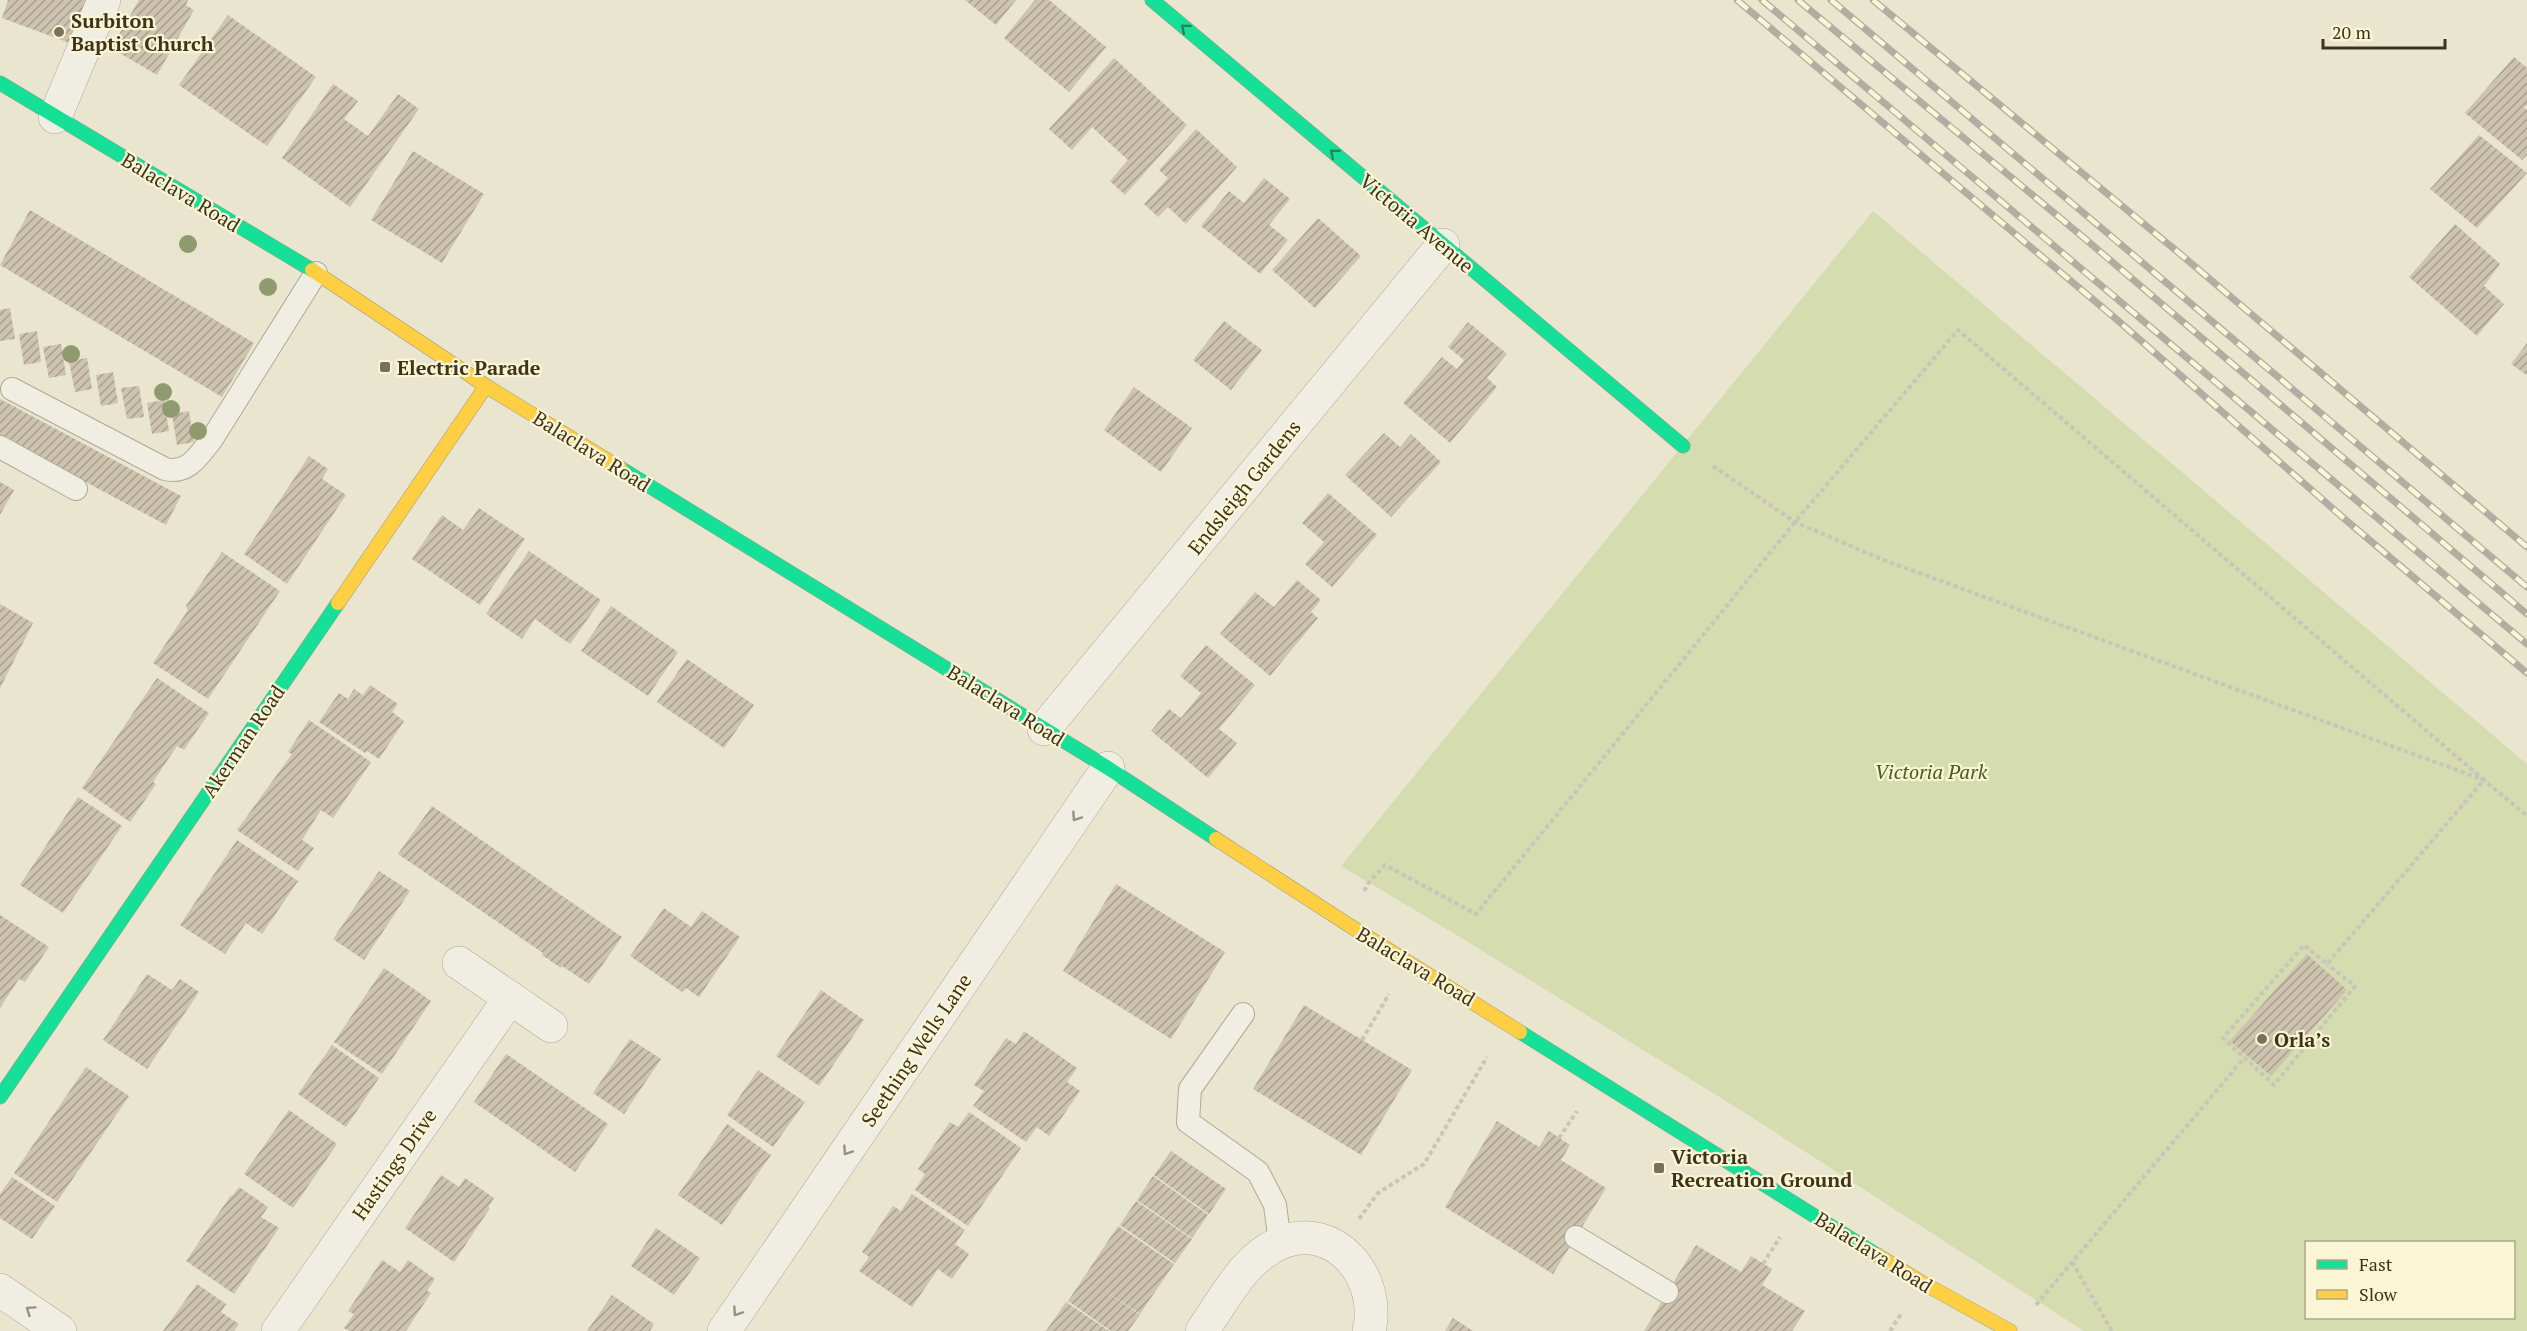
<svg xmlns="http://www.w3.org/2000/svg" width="2527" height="1331" viewBox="0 0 2527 1331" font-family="'PT Serif',serif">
<defs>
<pattern id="building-hatch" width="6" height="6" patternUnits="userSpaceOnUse" patternTransform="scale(1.5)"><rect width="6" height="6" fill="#cdc3af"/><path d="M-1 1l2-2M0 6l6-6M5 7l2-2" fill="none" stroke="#a89f8e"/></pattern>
</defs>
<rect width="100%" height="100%" fill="#e9e5cf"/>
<path fill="#d4dcb0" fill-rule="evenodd" d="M 1873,211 L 2527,764 L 2527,1331 L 2084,1331 L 1742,1111 L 1465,940 L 1341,866 ZM 2306,1242 L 2514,1242 L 2514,1318 L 2306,1318 Z"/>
<g fill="url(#building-hatch)">
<polygon points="8,0 91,0 75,45 2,18"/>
<polygon points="139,0 188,0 186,5 194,10 157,75 111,48"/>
<polygon points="965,0 1016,0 996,25"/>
<polygon points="1035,0 1049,0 1106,47 1069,92 1004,38"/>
<polygon points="228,15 316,77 267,146 179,85"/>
<polygon points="2514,57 2527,68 2527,105 2524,108 2527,110 2527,155 2522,160 2465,113"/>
<polygon points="1114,58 1187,125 1125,195 1110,181 1128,160 1092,127 1072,150 1049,129"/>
<polygon points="333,84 358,101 344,119 368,136 398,94 419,109 350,207 282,158"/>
<polygon points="1196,129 1237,167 1186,224 1168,207 1158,217 1144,204 1168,178 1159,170"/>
<polygon points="2479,135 2527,173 2477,228 2430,189"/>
<polygon points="413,151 484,194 442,263 371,220"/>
<polygon points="1264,178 1290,199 1269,225 1288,240 1260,274 1201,226 1229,191 1244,203"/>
<polygon points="30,210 254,343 222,397 0,265"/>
<polygon points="1318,218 1361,256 1315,308 1272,270"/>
<polygon points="2455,224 2500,264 2484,286 2504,304 2477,336 2409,277"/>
<polygon points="10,308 15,339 0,341 0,310"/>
<polygon points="1224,321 1262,350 1231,390 1193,360"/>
<polygon points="1468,322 1507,354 1487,378 1497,387 1450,443 1403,403 1442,357 1457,369 1464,360 1448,347"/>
<polygon points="37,331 41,362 24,365 19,334"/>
<polygon points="2527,343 2527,375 2511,364"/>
<polygon points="61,344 66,375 49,378 43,347"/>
<polygon points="87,358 92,389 75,392 69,361"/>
<polygon points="113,372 118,403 101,406 96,375"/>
<polygon points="139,386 144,417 127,419 121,388"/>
<polygon points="1134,387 1192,428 1161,472 1104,430"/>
<polygon points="0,399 181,496 166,525 0,436"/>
<polygon points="164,400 169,431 152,434 147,403"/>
<polygon points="189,411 194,442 177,445 172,414"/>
<polygon points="1384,433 1400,447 1411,434 1441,462 1391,517 1345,475"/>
<polygon points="309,456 328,469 322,479 346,495 287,584 244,554"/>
<polygon points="0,482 14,490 0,515"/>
<polygon points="1328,493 1377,535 1332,587 1305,564 1324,542 1302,523"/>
<polygon points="479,508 525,539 480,605 412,559 442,515 463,530"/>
<polygon points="529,551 601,600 570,644 535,619 522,639 486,614"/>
<polygon points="222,552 280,591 208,699 153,663 188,610 186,606"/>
<polygon points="1297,580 1321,600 1311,612 1318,618 1270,676 1220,634 1255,592 1274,607"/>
<polygon points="0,604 33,623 0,688"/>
<polygon points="611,606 678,652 648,696 581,651"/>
<polygon points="1206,645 1255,685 1219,729 1237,743 1208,778 1151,731 1169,709 1181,718 1201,693 1180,676"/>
<polygon points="687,659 754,705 724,748 657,702"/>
<polygon points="157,678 209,713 184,750 177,746 153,782 156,784 130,822 82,788"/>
<polygon points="370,685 398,704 392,712 404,721 379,759 367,751 365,753 319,722 339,693 348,699 354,689 363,695"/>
<polygon points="309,720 371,762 333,818 321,810 302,840 314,848 298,871 237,830 292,754 288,752"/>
<polygon points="78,797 122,826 63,913 20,885"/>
<polygon points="432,806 622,937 589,984 562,966 561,968 542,955 543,953 398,854"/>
<polygon points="237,840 298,881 262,934 246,923 225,954 180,925"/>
<polygon points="379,871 410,891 364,960 333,939"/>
<polygon points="1116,884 1225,952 1171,1039 1063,971"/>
<polygon points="664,908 691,927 702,911 740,937 699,997 686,988 682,992 630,956"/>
<polygon points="0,915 49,947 25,982 19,979 0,1008"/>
<polygon points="2307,954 2347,990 2271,1076 2230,1041"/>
<polygon points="384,968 431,1001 382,1074 334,1042"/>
<polygon points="147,974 172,990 180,979 199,992 147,1069 103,1040"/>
<polygon points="821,990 864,1020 819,1086 776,1056"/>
<polygon points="1304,1005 1412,1070 1361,1155 1253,1089"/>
<polygon points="1024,1031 1077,1068 1067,1082 1080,1091 1049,1136 1037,1127 1026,1142 973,1106 984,1091 974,1085 1006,1038 1016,1044"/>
<polygon points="630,1039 661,1059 624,1114 593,1093"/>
<polygon points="332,1045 379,1078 346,1127 298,1094"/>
<polygon points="506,1054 608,1124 575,1172 474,1102"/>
<polygon points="86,1067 129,1096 57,1202 14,1173"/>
<polygon points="758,1070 805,1102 773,1147 727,1115"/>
<polygon points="289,1110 337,1144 293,1208 244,1174"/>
<polygon points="969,1112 1021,1148 968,1226 915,1190 925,1174 918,1169 950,1122 958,1127"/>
<polygon points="1497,1121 1539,1147 1549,1131 1570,1145 1561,1160 1606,1188 1553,1274 1445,1207"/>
<polygon points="727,1124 771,1155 722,1225 678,1195"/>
<polygon points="1171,1151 1226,1189 1209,1214 1154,1175"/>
<polygon points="441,1175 459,1187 465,1178 494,1198 488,1207 490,1208 454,1262 405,1228"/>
<polygon points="1153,1176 1208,1215 1192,1238 1137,1200"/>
<polygon points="12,1177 55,1206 32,1239 0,1218 0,1194"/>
<polygon points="239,1187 268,1207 261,1217 279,1228 234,1294 186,1261 231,1195 232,1196"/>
<polygon points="912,1194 965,1230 955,1244 969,1254 952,1279 938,1269 912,1307 859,1271 869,1257 862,1252 893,1206 901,1211"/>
<polygon points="1136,1201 1192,1239 1175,1263 1120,1225"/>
<polygon points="1118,1226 1174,1264 1140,1314 1102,1289 1140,1315 1128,1331 1111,1331 1068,1301"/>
<polygon points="656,1228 700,1258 674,1295 631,1266"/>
<polygon points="1696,1245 1741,1272 1751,1256 1772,1269 1762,1285 1805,1311 1792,1331 1644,1331"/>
<polygon points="382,1260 400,1272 408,1260 435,1279 427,1291 431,1293 406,1331 349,1331 344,1328 354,1314 348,1311"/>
<polygon points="197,1284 226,1304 221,1312 239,1324 234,1331 163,1331"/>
<polygon points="612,1295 654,1324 650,1331 587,1331"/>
<polygon points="1066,1302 1109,1331 1046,1331"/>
<polygon points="1453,1318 1473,1331 1445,1331"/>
</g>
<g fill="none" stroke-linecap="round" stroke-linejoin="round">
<g stroke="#aea997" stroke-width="24">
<g id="lane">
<path d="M 12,389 L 165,469 C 188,475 199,455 212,439 L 316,273"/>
<polyline points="0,447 76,489"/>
<polyline points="1243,1014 1190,1089 1188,1122 1258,1172 1275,1205 1280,1243"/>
<polyline points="1576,1237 1667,1292"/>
</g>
</g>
<g stroke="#aea997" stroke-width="34">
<g id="street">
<polyline points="55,117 104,0"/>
<polyline points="1044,729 1443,245"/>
<polyline points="459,963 551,1026"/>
<polyline points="0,1290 60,1331"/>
<polyline points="278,1331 510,998"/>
<polyline points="724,1331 1108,768"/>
<path d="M 1202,1331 C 1224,1300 1244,1258 1280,1243 C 1335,1220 1382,1278 1369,1331"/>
</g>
</g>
<g stroke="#9e9988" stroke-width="15">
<g id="fast">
<polyline points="1152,0 1683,446"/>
<polyline points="0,83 312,270"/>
<polyline points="620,468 1108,768 1216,839"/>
<polyline points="1520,1032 1877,1255"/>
<polyline points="0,1097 338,603"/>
</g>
</g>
<g stroke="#9e9988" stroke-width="15">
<g id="slow">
<polyline points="312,270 486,386 620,468"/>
<polyline points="338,603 486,386"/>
<polyline points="1216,839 1347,924 1520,1032"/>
<polyline points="1877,1255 1921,1282 2010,1331"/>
</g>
</g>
<g stroke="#c9c6b8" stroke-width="4" stroke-dasharray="4.5 3" stroke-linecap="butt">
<polyline points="1713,466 1795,522 1881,559 2484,780 2527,816"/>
<polyline points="1364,891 1369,882 1385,865 1476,914 1795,522 1958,330 2484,780 2327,964 2304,945 2223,1038 2274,1085 2355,986 2327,964"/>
<polyline points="1362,1040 1389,994"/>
<polyline points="1559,1138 1577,1111"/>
<polyline points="1359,1219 1378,1193 1424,1164 1487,1057"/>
<polyline points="2072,1262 2112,1331"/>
<polyline points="1763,1264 1780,1237"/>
<polyline points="2036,1305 2244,1058"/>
<polyline points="1890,1331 1901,1314"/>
</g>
<use href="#lane" stroke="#f0eee2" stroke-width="22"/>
<use href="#street" stroke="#f0eee2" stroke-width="33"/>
<use href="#fast" stroke="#16e098" stroke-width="14"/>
<use href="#slow" stroke="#ffcf43" stroke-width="14"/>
<g stroke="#b0ada1" stroke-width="7">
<g id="rail">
<polyline points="1737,0 2115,318 2347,521 2527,673"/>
<polyline points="1762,0 2527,644"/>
<polyline points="1798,0 2077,232 2527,614"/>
<polyline points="1831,0 2527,587"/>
<polyline points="1873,0 2179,253 2527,547"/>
</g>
</g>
<use href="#rail" stroke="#faf5d5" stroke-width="4.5" stroke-dasharray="14" stroke-linecap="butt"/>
</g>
<g fill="#8f9b6f">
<circle cx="188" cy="244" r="9"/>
<circle cx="268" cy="287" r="9"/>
<circle cx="71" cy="354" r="9"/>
<circle cx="163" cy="392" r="9"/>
<circle cx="171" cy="409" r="9"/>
<circle cx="198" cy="431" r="9"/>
</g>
<defs><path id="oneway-chevron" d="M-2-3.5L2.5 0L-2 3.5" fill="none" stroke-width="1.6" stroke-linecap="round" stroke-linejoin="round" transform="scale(1.5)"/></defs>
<g stroke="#2d8154">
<use href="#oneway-chevron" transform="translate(1185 28) rotate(-140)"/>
<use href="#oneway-chevron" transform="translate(1334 153) rotate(-140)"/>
</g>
<g stroke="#989080">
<use href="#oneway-chevron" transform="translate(1076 817) rotate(124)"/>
<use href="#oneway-chevron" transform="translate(847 1151) rotate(124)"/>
<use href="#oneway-chevron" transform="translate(30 1310) rotate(-145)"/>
<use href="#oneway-chevron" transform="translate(737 1312) rotate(124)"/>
</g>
<g fill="#7b715b" stroke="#faf5d5" stroke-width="2">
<circle cx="59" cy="32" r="6"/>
<rect x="379" y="361" width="12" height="12" rx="3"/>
<circle cx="2262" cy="1039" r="6"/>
<rect x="1653" y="1162" width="12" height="12" rx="3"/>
</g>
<g text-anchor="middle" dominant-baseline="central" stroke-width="4.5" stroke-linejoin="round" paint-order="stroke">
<g font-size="20" font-weight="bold" fill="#40331d" stroke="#faf5d5" text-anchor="start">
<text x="71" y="20">Surbiton<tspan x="71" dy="23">Baptist Church</tspan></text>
<text x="397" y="367">Electric Parade</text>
<text x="2274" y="1039">Orla’s</text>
<text x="1671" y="1156">Victoria<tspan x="1671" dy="23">Recreation Ground</tspan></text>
</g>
<g font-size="20" fill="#40331d" stroke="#faf5d5">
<text transform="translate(181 192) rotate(31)">Balaclava Road</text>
<text transform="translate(1417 223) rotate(40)">Victoria Avenue</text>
<text transform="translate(592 451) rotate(32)">Balaclava Road</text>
<text transform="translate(1244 487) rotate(-51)">Endsleigh Gardens</text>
<text transform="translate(1006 705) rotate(32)">Balaclava Road</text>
<text transform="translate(243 741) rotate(-56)">Akerman Road</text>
<text transform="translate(1416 966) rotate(31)">Balaclava Road</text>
<text transform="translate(916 1050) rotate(-56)">Seething Wells Lane</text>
<text transform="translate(394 1164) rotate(-55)">Hastings Drive</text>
<text transform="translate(1874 1252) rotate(32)">Balaclava Road</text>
</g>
<g font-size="20" font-style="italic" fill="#455f21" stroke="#faf5d5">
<text x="1931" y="771">Victoria Park</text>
</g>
</g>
<rect x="2305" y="1241" width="210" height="78" fill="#faf5d5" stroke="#b0a78b" stroke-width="1.5"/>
<rect x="2317" y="1260" width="30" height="9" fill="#16e098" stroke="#b0a78b" stroke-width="1.5"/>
<text x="2359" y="1271" font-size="18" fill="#40331d">Fast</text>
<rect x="2317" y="1290" width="30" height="9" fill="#ffcf43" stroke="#b0a78b" stroke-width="1.5"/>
<text x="2359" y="1301" font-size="18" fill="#40331d">Slow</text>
<path d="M2323 39v9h122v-9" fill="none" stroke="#40331d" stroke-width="3"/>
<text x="2332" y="39" font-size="18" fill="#40331d" stroke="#faf5d5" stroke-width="4.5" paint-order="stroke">20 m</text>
</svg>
